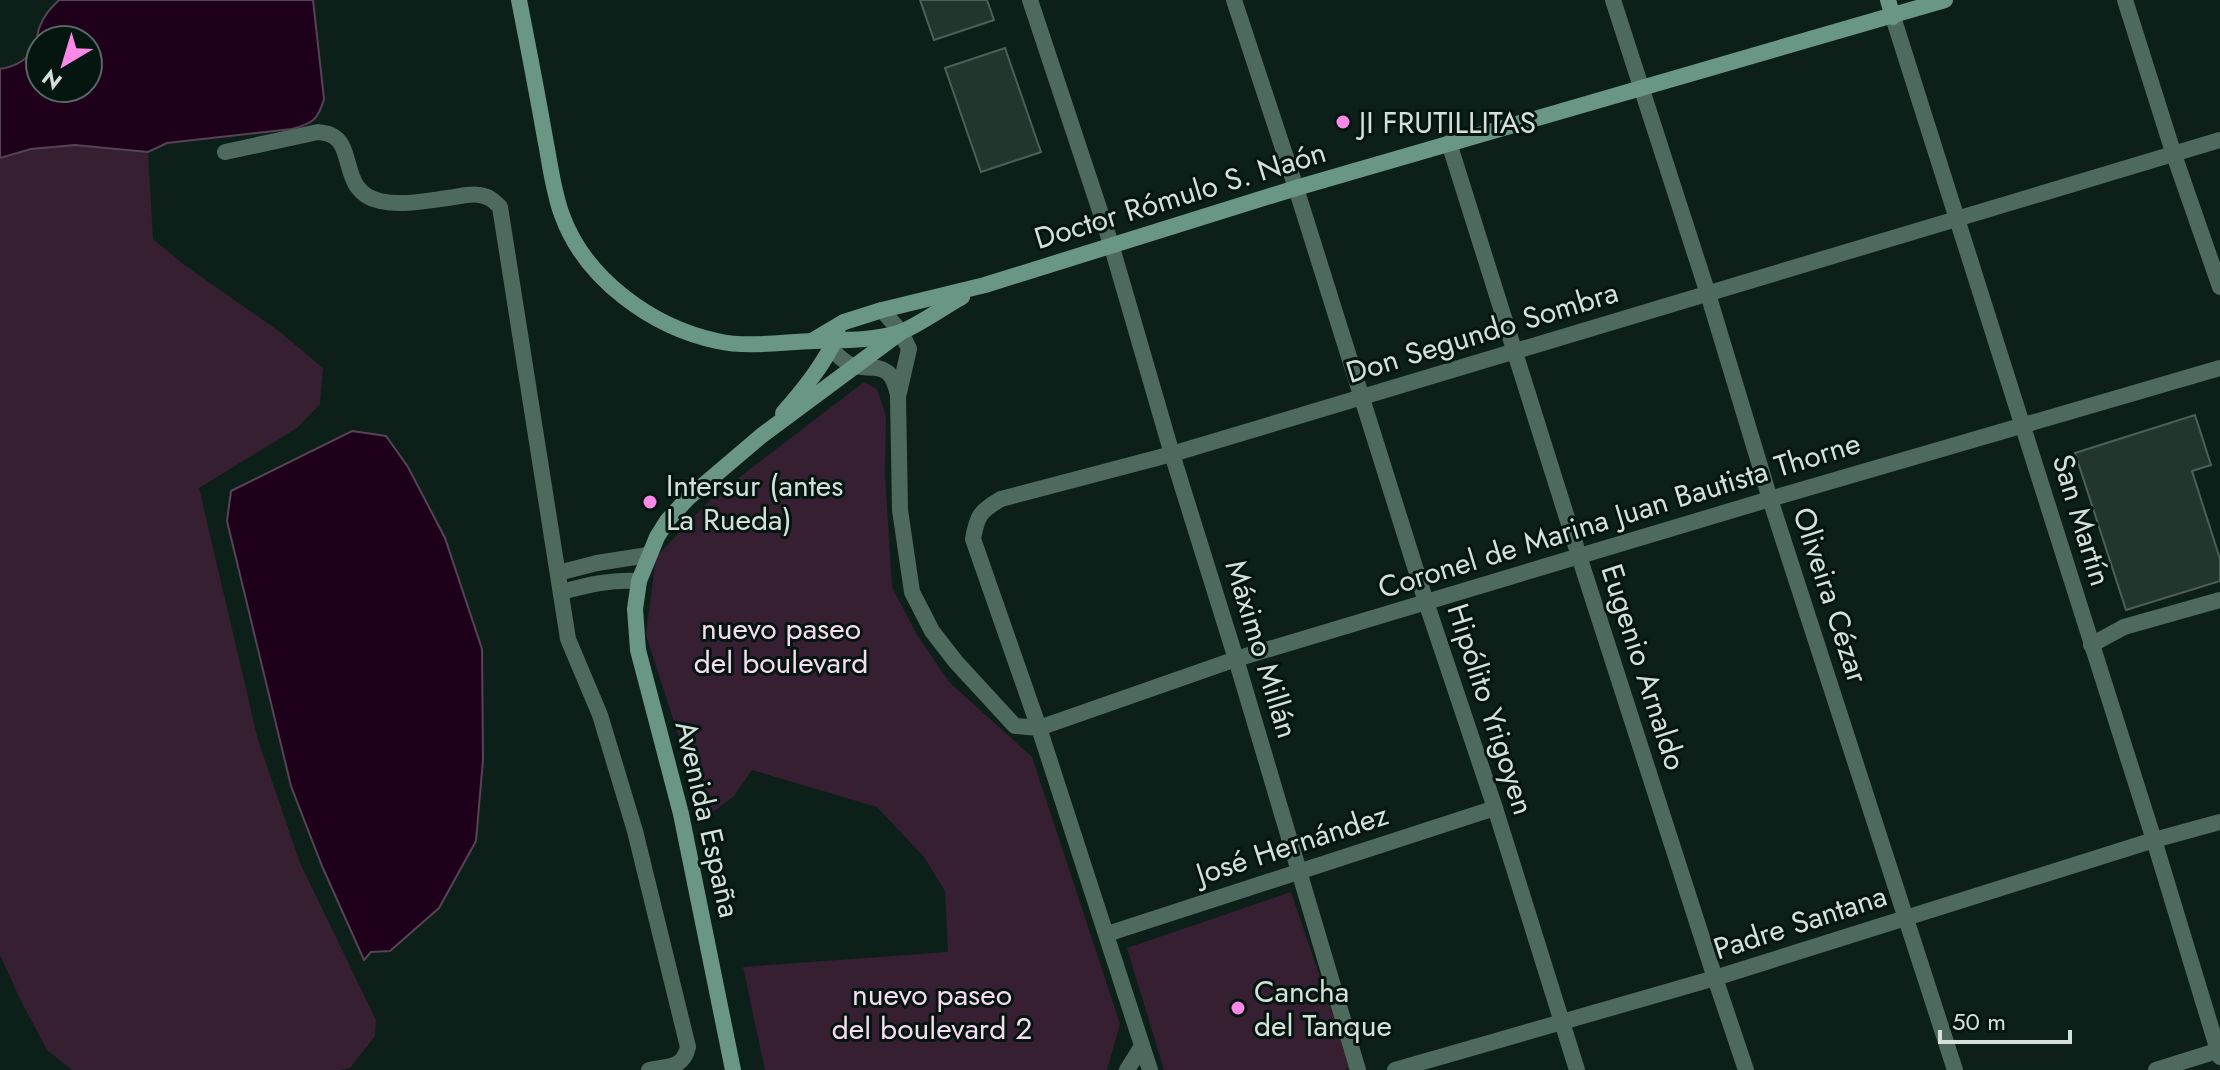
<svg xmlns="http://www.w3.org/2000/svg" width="2220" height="1070" viewBox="0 0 2220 1070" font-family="Jost,sans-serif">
<rect width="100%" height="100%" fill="#0d1f19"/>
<g fill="#371f32">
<polygon points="75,145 148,152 153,239 183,264 280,332 323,368 320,404 297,428 199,488 258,740 300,863 376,1020 375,1036 350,1068 339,1070 72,1070 47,1050 20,999 0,955 0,158 31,149"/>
<polygon points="864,382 877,389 886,416 885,475 892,587 917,635 950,683 1032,757 1120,1024 1107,1070 765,1070 743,967 948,952 945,891 924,857 877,807 752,770 734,796 705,818 646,635 656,557 711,499"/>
<polygon points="1291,892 1351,1068 1345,1070 1164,1070 1127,948"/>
</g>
<g fill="#1f001b" stroke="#564355" stroke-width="2" fill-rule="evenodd">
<path d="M 59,0 L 313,0 L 324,99 C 318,120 313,123 292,129 L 167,143 L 148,152 L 75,145 L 31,149 L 0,158 L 0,69 C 15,67 30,59 35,45 C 38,38 37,32 40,26 C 44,15 51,8 59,0 ZM 88,40 L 88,88 L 40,88 L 40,40 Z"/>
<polygon points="352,431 386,436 408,467 445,538 482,649 483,760 476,841 439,908 390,951 371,952 364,960 322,866 291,786 227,521 231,491"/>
</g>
<g fill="#23362e" stroke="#4d6058" stroke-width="2">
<polygon points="920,0 987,0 994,20 934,40"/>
<polygon points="1005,48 1041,152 981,172 945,68"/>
<polygon points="2195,415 2211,465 2192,471 2220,559 2220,581 2126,610 2075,453"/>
</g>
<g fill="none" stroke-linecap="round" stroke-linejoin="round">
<g stroke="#4e695e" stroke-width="16">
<polyline points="1030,0 1111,244 1172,454 1236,659 1358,1070"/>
<polyline points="1234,0 1296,188 1426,602 1495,808 1577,1070"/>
<polyline points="1613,0 1708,294 1770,499 1955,1070"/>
<polyline points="2125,0 2174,155 2220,287"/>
<polyline points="1893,17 2154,840 2220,1057"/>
<path d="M 2220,140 L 1172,454 L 1001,499 C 980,511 977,516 973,539 L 1039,728 L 1236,659 L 1770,499 L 2220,368"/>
<polyline points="1449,143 1579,556 1715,978 1746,1070"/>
<path d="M 225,152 L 318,132 C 323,133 327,133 331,135 C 356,146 339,192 380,201 C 402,206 426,201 448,198 C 458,197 470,193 479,195 C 489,196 494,201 500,207 L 568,639 L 600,715 L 635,831 L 688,1047 C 683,1069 668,1066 649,1070"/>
<polyline points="882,310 901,332 909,349 898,397 900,510 912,592 932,631 956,662 1015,726 1039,728 1150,1070"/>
<path d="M 826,341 C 833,351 843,363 855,366 C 866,369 878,365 887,372 C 894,377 896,387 898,395"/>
<polyline points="558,573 597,563 648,555"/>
<path d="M 561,592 C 588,585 611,579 639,581"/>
<polyline points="2091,645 2124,627 2220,600"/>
<polyline points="1107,934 1495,808"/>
<polyline points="1127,1070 1142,1046"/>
<polyline points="1395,1070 1715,978 2154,840 2220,822"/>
<polyline points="2156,1070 2220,1050"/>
</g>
<g stroke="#6a9685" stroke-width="16">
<path d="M 519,0 C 528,46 537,92 545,138 C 550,163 553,191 562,215 C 585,279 652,327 717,341 C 748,348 782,342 814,341 C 842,340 871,341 898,333 C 915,328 945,306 962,297"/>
<polyline points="1888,0 1893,17"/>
<polyline points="812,341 844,322 882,310 985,285 1296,188 1945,0"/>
<path d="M 783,413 C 805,388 824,364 838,334"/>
<polyline points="733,1070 681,814 638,650 635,609 639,581 657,537 667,521 687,499 761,436 901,332"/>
</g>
</g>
<g fill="#fb87e6" stroke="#051610" stroke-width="3">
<circle cx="1343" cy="122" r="8"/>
<circle cx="650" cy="502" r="8"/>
<circle cx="1238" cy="1008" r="8"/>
</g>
<g text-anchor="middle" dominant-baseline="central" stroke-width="6" stroke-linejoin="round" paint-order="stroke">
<g font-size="30" fill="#d5e0db" stroke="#051610" text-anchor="start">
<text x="1359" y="122">JI FRUTILLITAS</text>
<text x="666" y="485">Intersur (antes<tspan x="666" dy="34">La Rueda)</tspan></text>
<text x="1254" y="991">Cancha<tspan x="1254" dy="34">del Tanque</tspan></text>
</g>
<g font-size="30" fill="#d5e0db" stroke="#051610">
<text transform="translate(1180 195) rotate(-17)">Doctor Rómulo S. Naón</text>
<text transform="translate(1482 332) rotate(-17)">Don Segundo Sombra</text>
<text transform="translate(1619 515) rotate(-17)">Coronel de Marina Juan Bautista Thorne</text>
<text transform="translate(2082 520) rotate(73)">San Martín</text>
<text transform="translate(1831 595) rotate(72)">Oliveira Cézar</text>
<text transform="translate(1262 649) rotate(73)">Máximo Millán</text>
<text transform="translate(1644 667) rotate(72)">Eugenio Arnaldo</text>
<text transform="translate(1491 709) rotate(72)">Hipólito Yrigoyen</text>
<text transform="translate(708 819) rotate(77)">Avenida España</text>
<text transform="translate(1292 844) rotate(-18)">José Hernández</text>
<text transform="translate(1800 922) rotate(-18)">Padre Santana</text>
</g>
<g font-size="30" fill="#f8daf1" stroke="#051610">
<text x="781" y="628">nuevo paseo<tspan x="781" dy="34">del boulevard</tspan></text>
<text x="932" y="994">nuevo paseo<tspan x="932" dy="34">del boulevard 2</tspan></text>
</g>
</g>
<g transform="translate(64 64) rotate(218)"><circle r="38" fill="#051610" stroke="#586761" stroke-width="2"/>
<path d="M0-6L14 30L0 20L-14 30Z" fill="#fb87e6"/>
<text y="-12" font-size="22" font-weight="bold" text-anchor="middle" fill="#d5e0db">N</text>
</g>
<path d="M1940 1030v12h130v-12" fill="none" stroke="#d5e0db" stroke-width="4"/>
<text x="1952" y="1030" font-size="24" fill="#d5e0db" stroke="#051610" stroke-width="6" paint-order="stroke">50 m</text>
</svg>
